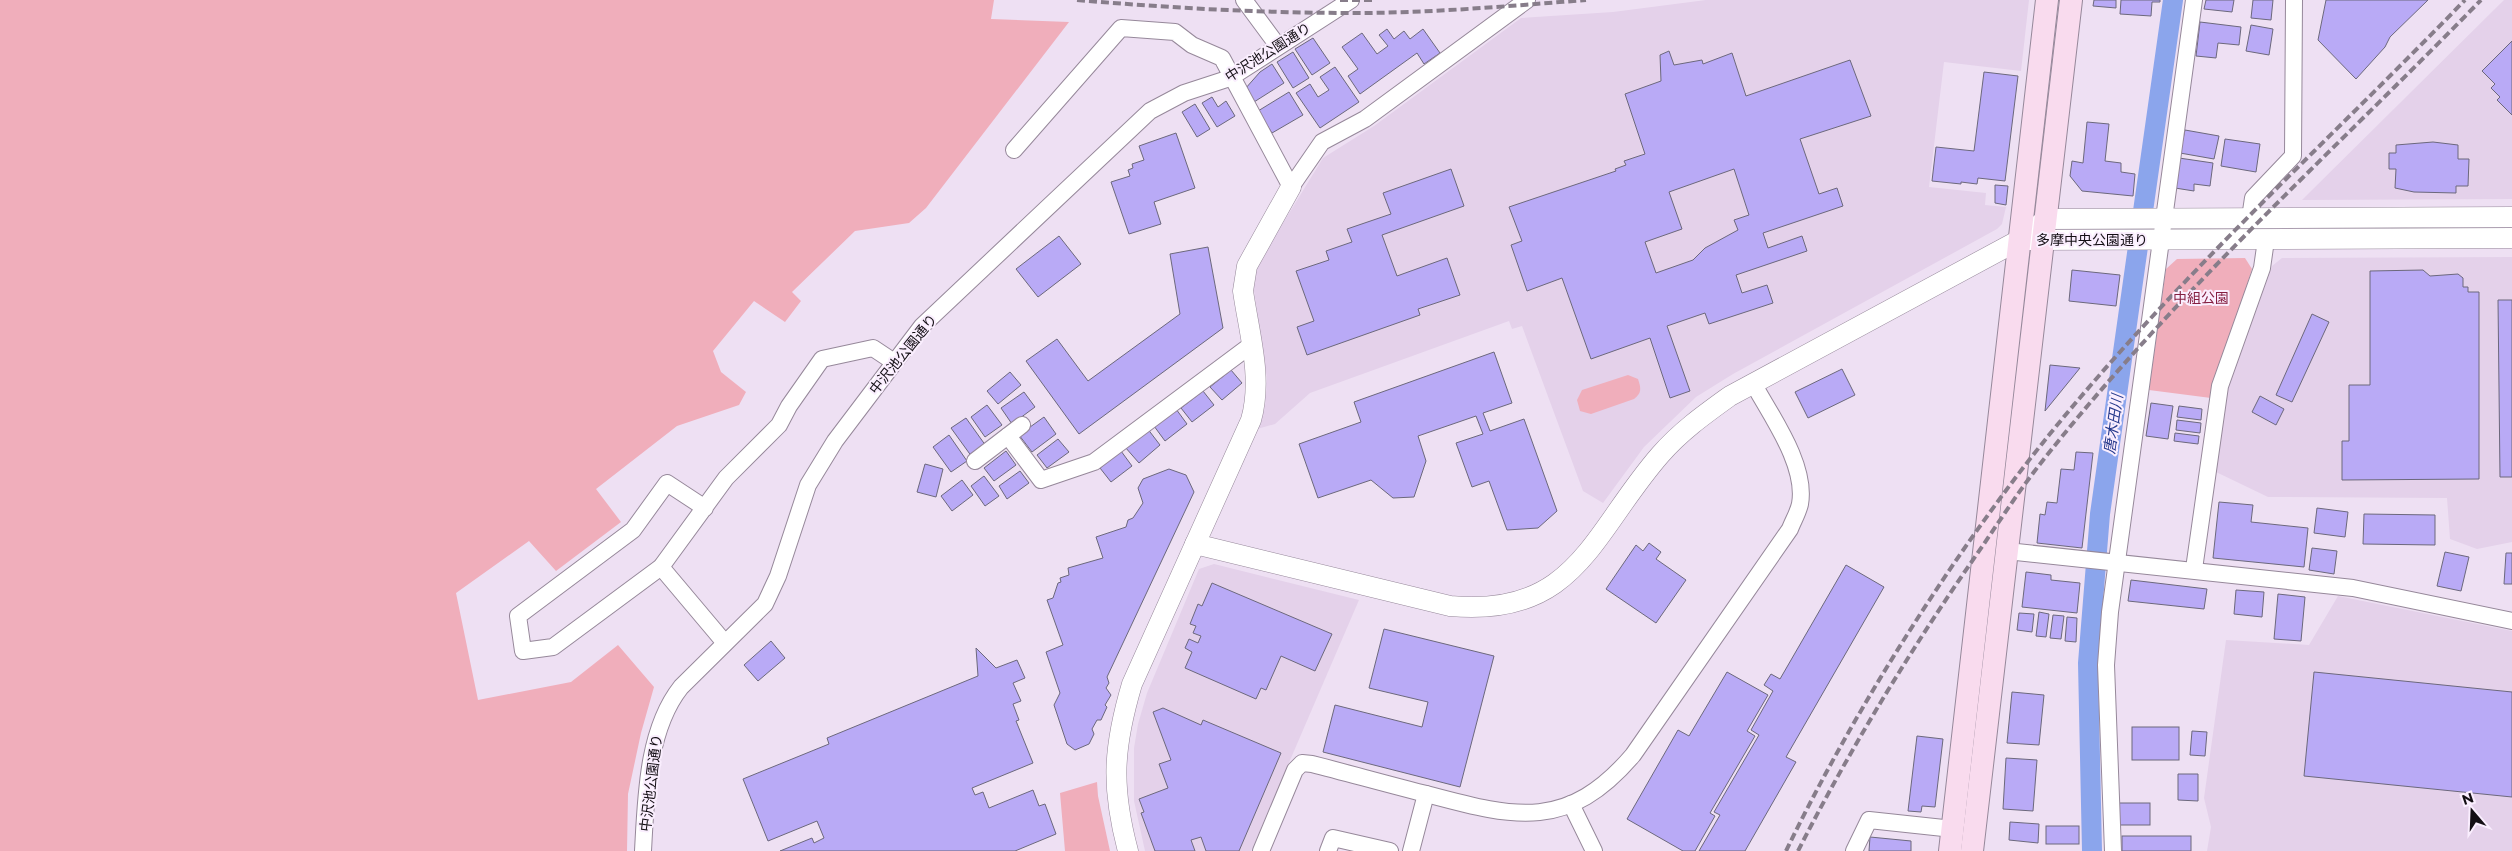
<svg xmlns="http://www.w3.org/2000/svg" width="2512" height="851" viewBox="0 0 2512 851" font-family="Montserrat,'Noto Sans JP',sans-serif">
<rect width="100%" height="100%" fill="#eee0f3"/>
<g fill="#e4d1ea">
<polygon points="1706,0 2029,0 2021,71 1944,62 1929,187 1986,193 1985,205 2006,207 2002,224 1997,229 1733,374 1696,397 1644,447 1603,503 1583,491 1522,326 1512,329 1509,321 1310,393 1275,424 1257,429 1265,407 1267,379 1252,278 1256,267 1323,158 1374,126 1521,18 1613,12"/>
<polygon points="2504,0 2512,0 2512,199 2302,200"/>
<polygon points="2512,257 2512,542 2477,549 2450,539 2447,498 2268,497 2216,472 2226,393 2272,266 2282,258"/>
<polygon points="1214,564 1359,600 1251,851 1145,851 1134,801 1134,748 1138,724 1147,693 1199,569"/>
<polygon points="2338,596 2512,631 2512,851 2207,851 2211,827 2204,798 2226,640 2309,645"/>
</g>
<g fill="#f0aebb">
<polygon points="0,0 994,0 991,19 1069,22 926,208 909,223 855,231 792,292 801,301 785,322 754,301 713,351 721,372 746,392 739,405 677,426 596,489 621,522 556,571 529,541 456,593 478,700 571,682 618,645 654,687 641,733 628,794 627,851 0,851"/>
<polygon points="2245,258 2252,269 2211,398 2149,390 2166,269 2177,259"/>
<path d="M 1628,375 L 1638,379 C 1641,388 1642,393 1634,399 L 1591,414 L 1580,411 L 1577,400 L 1582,390 Z"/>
<polygon points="1097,782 1098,796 1110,851 1065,851 1060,793"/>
</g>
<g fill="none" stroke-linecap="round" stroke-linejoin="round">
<polyline stroke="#8ba5ec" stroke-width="20" points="2092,851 2088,663 2100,514 2173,0"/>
</g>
<g fill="#b9aaf6" stroke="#6c687c" fill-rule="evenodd">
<polygon points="2094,0 2116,0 2116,8 2093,6"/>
<polygon points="2121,0 2160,0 2160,2 2152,2 2151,16 2120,14"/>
<polygon points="2206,0 2234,0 2232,12 2204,9"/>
<polygon points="2253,0 2273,0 2271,20 2251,18"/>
<polygon points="2326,0 2428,0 2390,37 2385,47 2356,79 2318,40"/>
<polygon points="2200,22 2241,27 2239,45 2218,43 2216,58 2196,56"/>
<polygon points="2251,25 2273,29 2269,55 2246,51"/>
<polygon points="1387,29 1394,39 1404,31 1410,39 1423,29 1440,53 1424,64 1417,53 1360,94 1348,76 1358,69 1342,47 1362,33 1377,54 1388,46 1379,35"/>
<polygon points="1313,38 1330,63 1312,75 1295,49"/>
<polygon points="2512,41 2512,115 2497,100 2500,97 2491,88 2495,84 2482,71"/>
<path d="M 1669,51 L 1674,65 L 1702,60 L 1703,64 L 1732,53 L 1746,96 L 1850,60 L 1871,116 L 1800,139 L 1819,194 L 1837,188 L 1843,206 L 1763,233 L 1768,248 L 1802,236 L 1807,251 L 1736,275 L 1742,293 L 1767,285 L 1773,303 L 1709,324 L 1705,313 L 1667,326 L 1690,391 L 1670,398 L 1650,338 L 1591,359 L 1562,278 L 1527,291 L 1511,245 L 1522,241 L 1509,207 L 1616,171 L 1615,169 L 1626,165 L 1624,161 L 1645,154 L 1625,94 L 1661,81 L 1660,55 ZM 1734,169 L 1749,215 L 1734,220 L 1738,230 L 1705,248 L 1693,260 L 1656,273 L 1645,242 L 1682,229 L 1669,192 Z"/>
<polygon points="1293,52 1309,78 1293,88 1277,62"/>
<polygon points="1272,64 1284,83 1254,102 1245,89 1260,72"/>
<polygon points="1335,67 1359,102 1320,128 1296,93 1310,84 1318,97 1329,90 1320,77"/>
<polygon points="1984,72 2018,76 2005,181 1978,178 1977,184 1961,182 1961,184 1932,181 1936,147 1974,151"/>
<polygon points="1289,92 1303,115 1272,133 1258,111"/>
<polygon points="1212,97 1218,107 1226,101 1235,116 1217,127 1202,103"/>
<polygon points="1195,104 1210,129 1197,137 1182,112"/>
<polygon points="2087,122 2109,124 2105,161 2121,163 2121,172 2135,174 2133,196 2082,191 2070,176 2072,161 2083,163"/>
<polygon points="2185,130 2219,136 2214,159 2180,153"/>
<polygon points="1176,133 1195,188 1154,202 1161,224 1129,234 1111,182 1130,176 1128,170 1133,168 1132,164 1144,160 1139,146"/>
<polygon points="2225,139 2260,144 2256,172 2221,166"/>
<polygon points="2433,142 2458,145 2458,159 2469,159 2468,186 2456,186 2456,193 2414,192 2395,188 2396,169 2389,169 2389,153 2396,153 2396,145"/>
<polygon points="2179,158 2213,163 2210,186 2194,184 2194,191 2175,188"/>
<polygon points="1451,169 1464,206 1382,235 1397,276 1447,258 1460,295 1418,309 1420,315 1307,355 1297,327 1314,321 1296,271 1329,260 1326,251 1352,242 1347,229 1391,214 1383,193"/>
<polygon points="1995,185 2008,186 2006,205 1995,203"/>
<polygon points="1059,236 1081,264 1038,297 1016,269"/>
<polygon points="1208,247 1223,328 1079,434 1026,361 1057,339 1088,381 1180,314 1170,254"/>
<polygon points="2072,270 2120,275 2116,306 2069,301"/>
<polygon points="2423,270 2430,276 2458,274 2463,278 2463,287 2468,287 2468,292 2479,292 2479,479 2342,480 2342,441 2349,441 2349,385 2370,385 2370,271"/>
<polygon points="2498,300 2512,300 2512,477 2500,477"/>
<polygon points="2312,314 2329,322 2292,402 2276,395"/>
<polygon points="1494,352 1512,403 1483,413 1490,431 1524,419 1557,511 1538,528 1507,530 1489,481 1472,487 1456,443 1483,434 1476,416 1418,436 1426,461 1414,497 1393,498 1371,480 1318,498 1299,444 1361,422 1354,402"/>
<polygon points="2050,365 2080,368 2045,411"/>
<polygon points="1842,369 1855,395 1808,418 1795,392"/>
<polygon points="1231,370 1242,383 1222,400 1210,387"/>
<polygon points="1010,372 1021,385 998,404 987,391"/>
<polygon points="1203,391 1214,405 1192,422 1181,408"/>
<polygon points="1024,392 1035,407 1012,424 1001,408"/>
<polygon points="2260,396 2284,409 2276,425 2252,412"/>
<polygon points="2151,403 2173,406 2168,439 2146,436"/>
<polygon points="987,405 1002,425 985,437 971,417"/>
<polygon points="2179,406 2202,409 2201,420 2177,417"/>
<polygon points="1176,409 1187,424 1165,441 1154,426"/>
<polygon points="1044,417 1056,434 1032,452 1019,435"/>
<polygon points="966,418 986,446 972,457 951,428"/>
<polygon points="2177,420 2201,423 2200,433 2176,430"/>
<polygon points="1147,428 1160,445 1139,463 1125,447"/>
<polygon points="2175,433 2199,436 2198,444 2174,441"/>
<polygon points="949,435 967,461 951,472 933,447"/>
<polygon points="1058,439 1069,452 1047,468 1037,455"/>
<polygon points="1006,451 1016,465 994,481 984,468"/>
<polygon points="1121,451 1132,466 1111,482 1100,468"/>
<polygon points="2076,452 2093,453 2082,548 2037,543 2040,514 2045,515 2047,502 2057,503 2061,469 2074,470"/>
<polygon points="925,464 943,469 936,497 917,492"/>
<polygon points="1169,469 1186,475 1194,492 1107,677 1109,683 1106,688 1111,695 1105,705 1107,707 1101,720 1097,720 1092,729 1094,734 1089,744 1075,750 1067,744 1054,705 1060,693 1046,652 1063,645 1047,600 1053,598 1058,583 1061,582 1060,578 1069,575 1068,568 1103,558 1096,537 1126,527 1128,520 1133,518 1143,503 1138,488 1143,479"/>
<polygon points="1020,471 1029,483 1007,499 999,486"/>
<polygon points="984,476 999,496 985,506 971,486"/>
<polygon points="962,480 973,495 952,511 941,496"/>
<polygon points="2219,502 2253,505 2251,522 2308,528 2304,567 2213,558"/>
<polygon points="2317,508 2348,512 2345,537 2314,533"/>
<polygon points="2364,514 2435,515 2435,545 2363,544"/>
<polygon points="1649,543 1661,552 1656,559 1686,580 1656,623 1606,589 1636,545 1643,551"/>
<polygon points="2312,548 2337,551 2334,574 2309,570"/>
<polygon points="2445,552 2469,557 2461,591 2437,586"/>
<polygon points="2506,553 2512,553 2512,584 2504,584"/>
<polygon points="1846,565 1884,587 1786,757 1796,762 1745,851 1699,851 1720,815 1714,812 1759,735 1751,730 1773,691 1764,685 1771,674 1780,679"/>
<polygon points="2026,572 2051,575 2051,580 2080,583 2077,613 2022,607"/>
<polygon points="2131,580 2207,589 2204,609 2128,601"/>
<polygon points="1212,583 1332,634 1315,671 1281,656 1266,690 1261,688 1256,699 1185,668 1192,652 1185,648 1189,639 1198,643 1201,636 1193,633 1196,626 1190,624 1198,604 1202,606"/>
<polygon points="2236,590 2264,592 2262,617 2234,614"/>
<polygon points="2278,594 2305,597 2301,641 2274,639"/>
<polygon points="2039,612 2049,614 2046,637 2036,636"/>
<polygon points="2019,613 2034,614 2032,632 2017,630"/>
<polygon points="2053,615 2064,616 2061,639 2050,638"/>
<polygon points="2067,617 2077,618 2076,642 2065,641"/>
<polygon points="1384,629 1494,656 1460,787 1323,752 1335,705 1422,727 1428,702 1369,688"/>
<polygon points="771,641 785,658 758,681 744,665"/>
<polygon points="976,648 996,668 1017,660 1025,678 1013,683 1021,701 1013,704 1019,720 1016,721 1033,763 972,788 975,795 983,792 989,808 1033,790 1039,806 1045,804 1056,834 1015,851 780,851 812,838 814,843 824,838 817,821 768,841 743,779 829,744 827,738 978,676"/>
<polygon points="1727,672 1768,695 1747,731 1755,736 1710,813 1715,816 1695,851 1683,851 1627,819 1678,730 1689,736"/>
<polygon points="2314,672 2512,692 2512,797 2304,776"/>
<polygon points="2012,692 2044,695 2039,745 2007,743"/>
<polygon points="1163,708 1201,725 1203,720 1281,753 1239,851 1206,851 1201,837 1191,840 1195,851 1155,851 1141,813 1144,812 1139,799 1168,788 1159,764 1171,760 1153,712"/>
<rect x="2132" y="727" width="47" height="33"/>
<polygon points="2192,731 2207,732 2205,756 2190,755"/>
<polygon points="1917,736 1943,739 1935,807 1922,806 1921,812 1908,811"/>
<polygon points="2006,758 2037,760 2033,811 2003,809"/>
<polygon points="2178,774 2198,774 2198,801 2178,800"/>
<rect x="2119" y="803" width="31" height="22"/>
<polygon points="2010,822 2039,824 2038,843 2009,840"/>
<rect x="2046" y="826" width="33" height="18"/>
<rect x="2122" y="836" width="69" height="15"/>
<polygon points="1870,837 1911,841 1911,851 1869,851"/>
</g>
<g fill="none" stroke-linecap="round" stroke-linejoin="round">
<g stroke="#96889a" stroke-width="18">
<g id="minor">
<polyline points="1244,0 1278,46"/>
<polyline points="1014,150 1121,28 1175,32 1192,45 1222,58 1291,187 1322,142 1365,119 1527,0"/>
<polyline points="2250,218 2253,198 2293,156 2294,0"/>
<polyline points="1008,436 1041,480 1094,462 1251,345"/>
<polyline points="975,461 1022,425"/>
<polyline points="705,508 667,483 633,530 518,616 523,651 553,647 661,567 726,478 779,425 789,406 822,359 873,348 894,362"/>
<polyline points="2007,551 2353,588 2512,621"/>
<polyline points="661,567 725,643"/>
<polyline points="2194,569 2220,386 2262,268 2266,240"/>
<polyline points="1571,804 1594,851"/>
<path d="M 643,851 C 646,797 647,730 681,687 L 765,604 L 778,576 L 808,485 L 835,441 L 922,326 L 1150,111 L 1184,93 L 1230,78 L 1351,0"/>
<path d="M 1261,851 L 1295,770 L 1302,763 L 1312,764 C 1351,774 1390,785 1430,795 C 1516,818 1568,831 1633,755 L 1790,529 C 1793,521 1798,513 1800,504 C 1807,465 1771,416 1753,383"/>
<polyline points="1328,851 1333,838 1390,851"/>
<polyline points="1411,851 1426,794"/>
<polyline points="1854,851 1869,820 1953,829"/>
<polyline points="2113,851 2106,665 2110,612 2194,0"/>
</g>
</g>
<g stroke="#96889a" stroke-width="21">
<g id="tertiary">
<polyline points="2028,240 2512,238"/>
<path d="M 1195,544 L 1450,606 C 1576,618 1592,533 1660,455 C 1681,431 1705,414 1730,396 L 2021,239 L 2046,219 L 2512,217"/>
<path d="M 1128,851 C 1111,787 1113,748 1132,684 L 1251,420 C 1263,378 1249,333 1243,291 L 1247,266 L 1291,187"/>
</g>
</g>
<g stroke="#96889a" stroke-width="24">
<g id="secondary">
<polyline points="1950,851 2047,0"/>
<polyline points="1972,851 2071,0"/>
</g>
</g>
<use href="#minor" stroke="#fff" stroke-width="16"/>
<use href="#tertiary" stroke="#fff" stroke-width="20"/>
<use href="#secondary" stroke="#f9dbee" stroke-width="22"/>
<g stroke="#877d8a" stroke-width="4" stroke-dasharray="8 4" stroke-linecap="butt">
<path d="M 1077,0 C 1170,8 1262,13 1355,13 C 1432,13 1509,6 1586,0"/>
<polyline points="1340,0 1374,0"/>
<path d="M 1786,851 C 1846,727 1927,596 2010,485 C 2143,308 2311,159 2465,0"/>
<path d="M 1798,851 C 1851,747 1911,649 1977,554 C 1999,522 2020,489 2044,459 C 2175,293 2334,151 2481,0"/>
</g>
</g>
<g text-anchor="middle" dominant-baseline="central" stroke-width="4" stroke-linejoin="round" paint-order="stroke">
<g font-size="14" fill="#130e14" stroke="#faeefe">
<text transform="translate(1268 52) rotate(-32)">中沢池公園通り</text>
<text x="2092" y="240">多摩中央公園通り</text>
<text transform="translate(903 354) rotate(-51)">中沢池公園通り</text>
<text transform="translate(651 783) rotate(-83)">中沢池公園通り</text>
</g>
<g font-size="14" fill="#851f41" stroke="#faeefe">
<text x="2201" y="298">中組公園</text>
</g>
<g font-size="15" font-style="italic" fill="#273b8d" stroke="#faeefe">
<text transform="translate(2113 424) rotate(-82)">唐木田川</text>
</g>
</g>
<g transform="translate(2472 811) rotate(341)" stroke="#faeefe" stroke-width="4" paint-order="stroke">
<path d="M0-4L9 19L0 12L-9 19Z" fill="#130e14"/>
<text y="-8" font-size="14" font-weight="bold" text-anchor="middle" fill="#130e14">N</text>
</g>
</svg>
